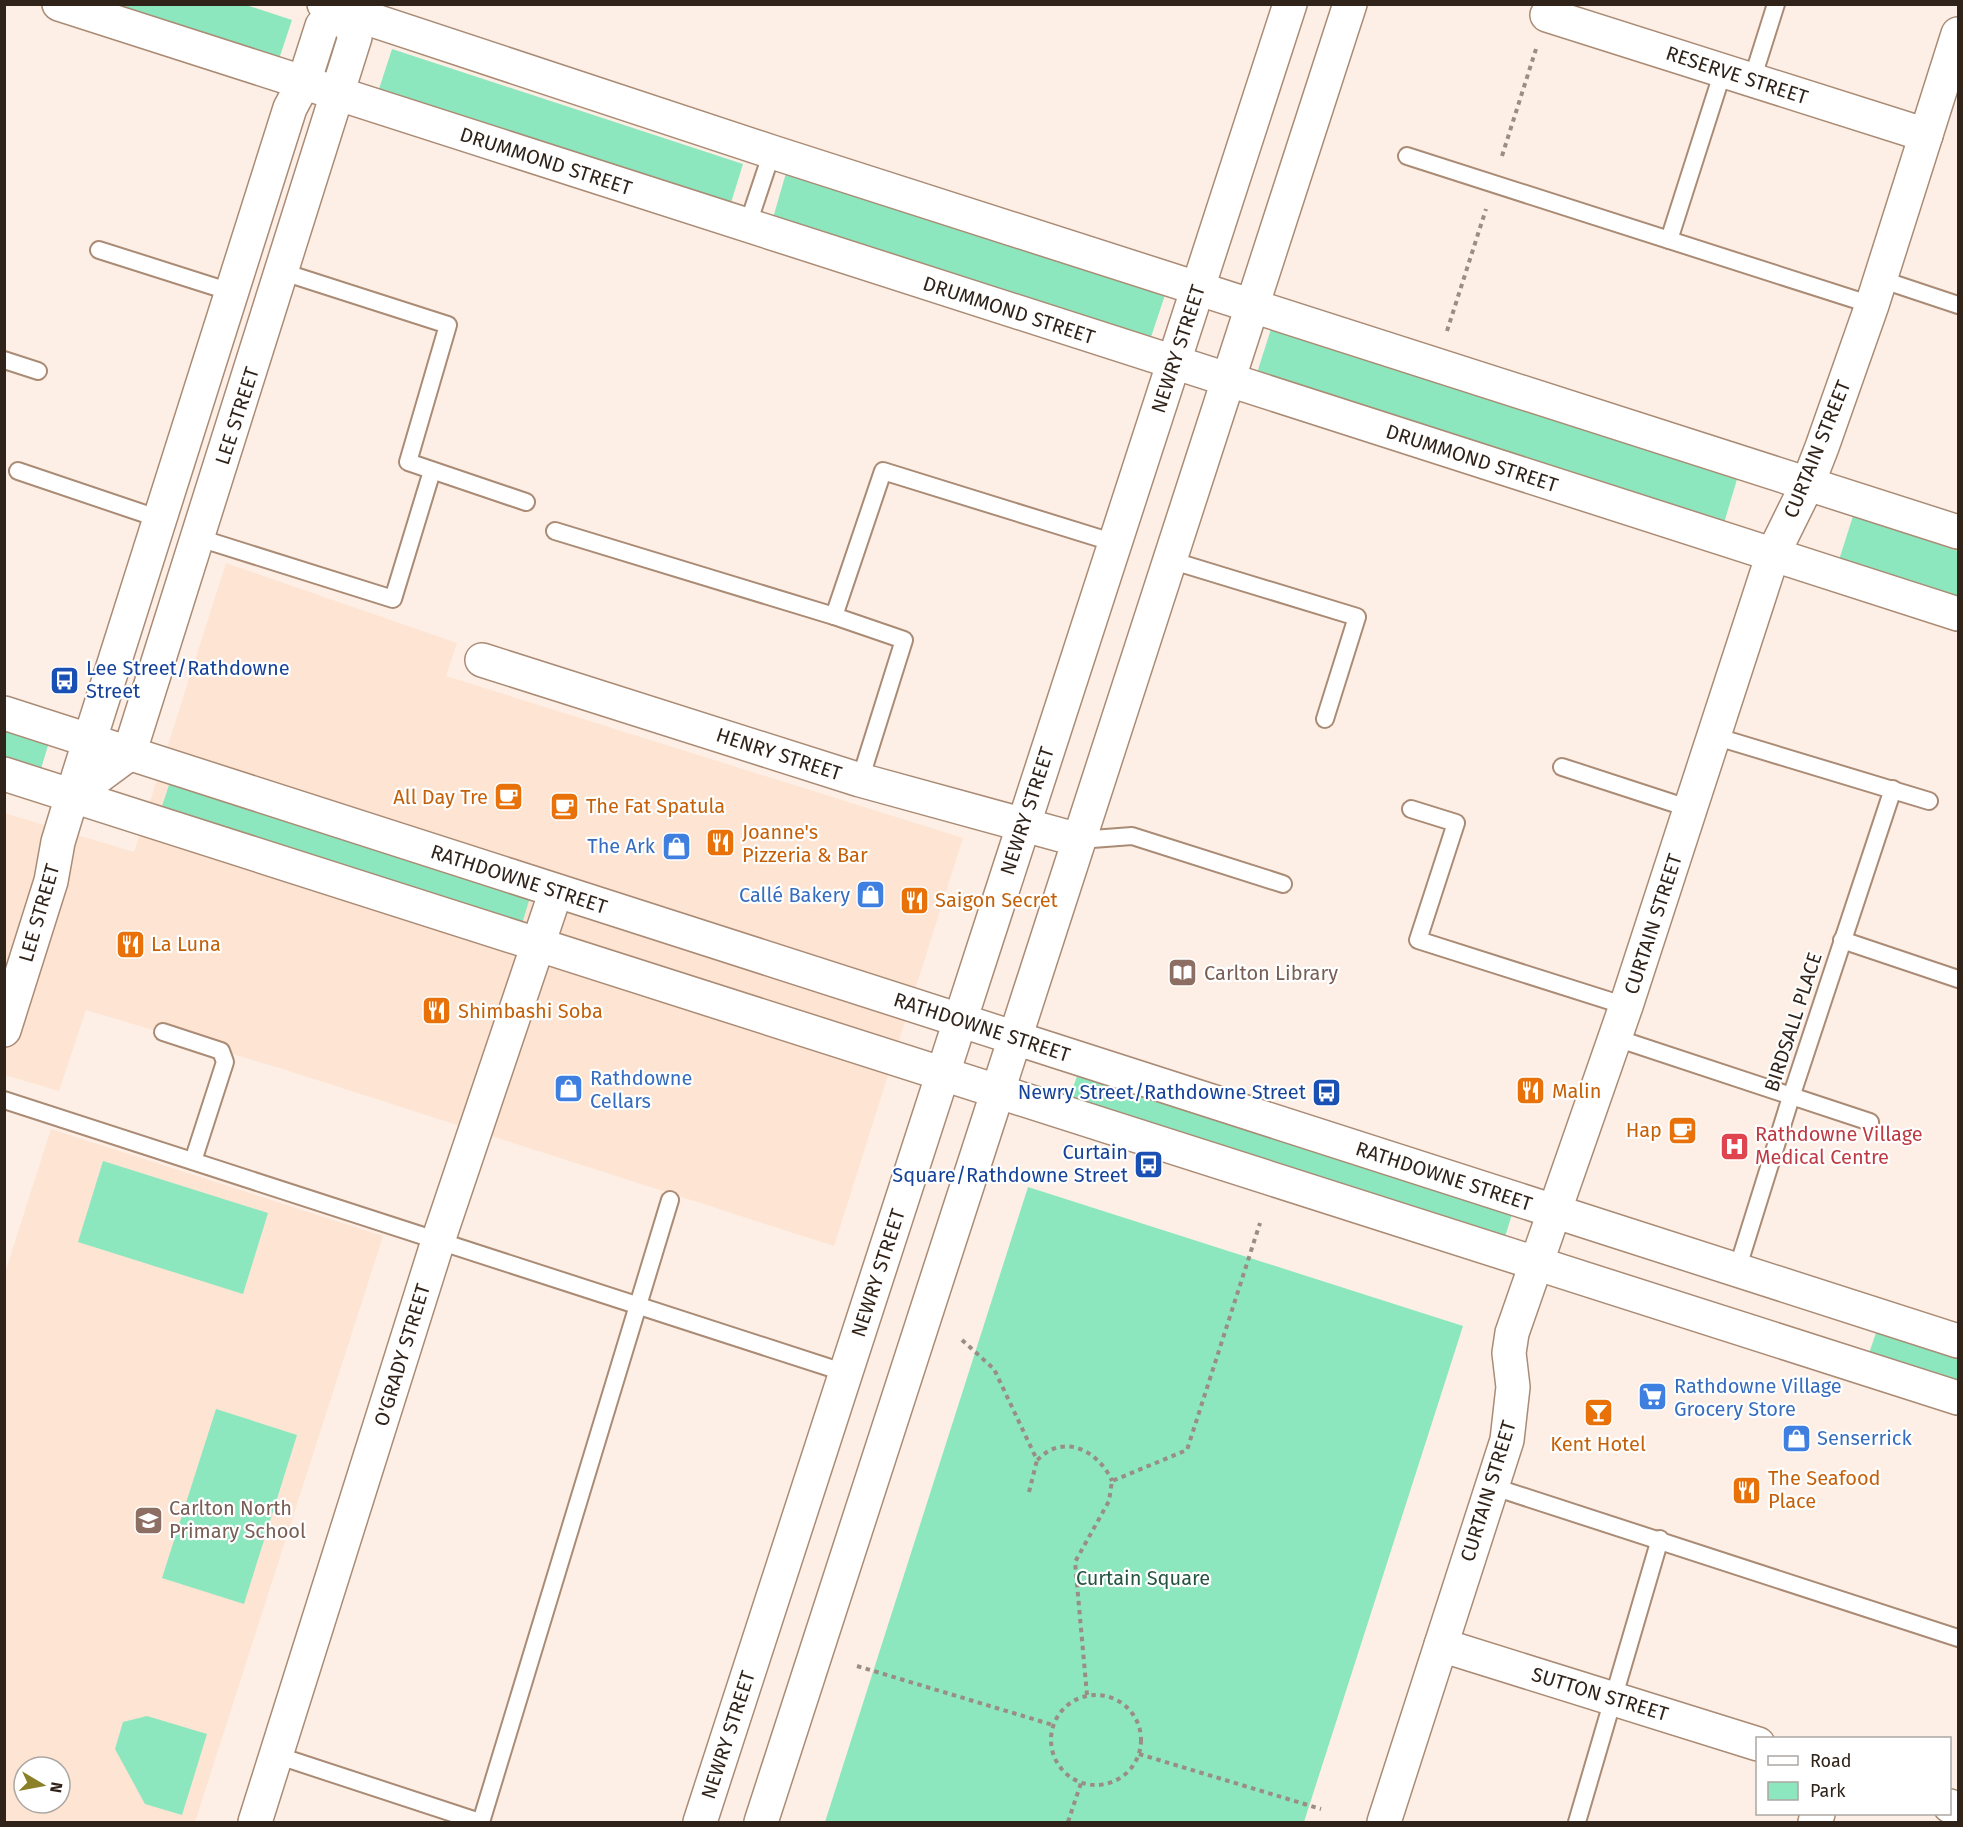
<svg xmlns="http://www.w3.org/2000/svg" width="1963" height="1827" viewBox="0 0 1963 1827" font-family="'Fira Sans',sans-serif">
<rect width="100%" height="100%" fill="#fdefe5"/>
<g fill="#fde4d3" fill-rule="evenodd">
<path d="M 226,563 L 457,643 L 446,676 L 963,838 L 834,1246 L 286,1070 L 86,1010 L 59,1091 L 5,1075 L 4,813 L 134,852 Z"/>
<path d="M 51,1129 L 383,1236 L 195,1822 L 5,1822 L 5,1273 ZM 24,1767 L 60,1767 L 60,1803 L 24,1803 Z"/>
</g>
<g fill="#8ce7be">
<path d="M 104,5 L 246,5 L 292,20 L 278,62 Z"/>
<path d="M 392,49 L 743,164 L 730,206 L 378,92 Z"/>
<path d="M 786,173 L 1165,295 L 1150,340 L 773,218 Z"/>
<path d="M 1271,329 L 1738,476 L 1724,523 L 1256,376 Z"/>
<path d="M 1853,516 L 1958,551 L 1958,598 L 1839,560 Z"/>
<path d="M 5,724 L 50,739 L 40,772 L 5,760 Z"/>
<path d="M 171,779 L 531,894 L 522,924 L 161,809 Z"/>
<path d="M 1079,1070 L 1513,1211 L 1504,1240 L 1069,1100 Z"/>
<path d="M 103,1161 L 268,1213 L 243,1294 L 78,1242 Z"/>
<path d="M 1028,1187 L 1463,1326 L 1304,1822 L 825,1822 Z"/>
<path d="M 1878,1327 L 1958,1353 L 1958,1388 L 1867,1359 Z"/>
<path d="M 216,1409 L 297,1435 L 244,1604 L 162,1578 Z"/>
<path d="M 147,1716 L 207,1734 L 182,1815 L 145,1804 L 115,1749 L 123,1722 Z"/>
</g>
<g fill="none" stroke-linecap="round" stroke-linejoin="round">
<defs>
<g id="service">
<path d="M 1752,80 L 1776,4"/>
<path d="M 1407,156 L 1872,305"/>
<path d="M 747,227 L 772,152"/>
<path d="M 1669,240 L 1723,71"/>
<path d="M 99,250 L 231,292"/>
<path d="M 283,272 L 448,325 L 408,462 L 526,502"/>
<path d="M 1880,279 L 1958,305"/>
<path d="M 4,360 L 38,371"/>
<path d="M 18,471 L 160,519"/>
<path d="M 555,531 L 834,616 L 883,471 L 1115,543"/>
<path d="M 199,538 L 393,599 L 432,471"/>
<path d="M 1170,560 L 1357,617 L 1325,719"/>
<path d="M 834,616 L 904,640 L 860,780"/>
<path d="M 1714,736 L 1929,801"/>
<path d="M 1562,767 L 1691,809"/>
<path d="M 1411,809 L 1456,823 L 1418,940 L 1626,1006"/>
<path d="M 1079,840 L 1132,836 L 1283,884"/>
<path d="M 1842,940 L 1958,979"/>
<path d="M 163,1032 L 221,1051 L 225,1062 L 193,1161"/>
<path d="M 1613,1037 L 1870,1122"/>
<path d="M 4,1100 L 846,1373"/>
<path d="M 1737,1270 L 1791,1097 L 1893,789"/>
<path d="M 1491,1486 L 1958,1638"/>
<path d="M 276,1755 L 480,1822"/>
<path d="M 481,1822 L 670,1200"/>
<path d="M 1577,1822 L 1660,1539"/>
</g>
<g id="minor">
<path d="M 59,4 L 1958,614"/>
<path d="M 324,4 L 772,152 L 1958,532"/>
<path d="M 1547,15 L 1926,135"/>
<path d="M 482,660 L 860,780 L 1079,840"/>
<path d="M 72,796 L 129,754 L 355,37 L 344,11"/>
<path d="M 4,1030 L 51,881 L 58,842 L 72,796 L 290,108 L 304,82 L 322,26 L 344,11 L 346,4"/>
<path d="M 1441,1645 L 1758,1744"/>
<path d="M 1950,1806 L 1958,1809"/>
<path d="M 255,1822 L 438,1241 L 556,891"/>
<path d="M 700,1822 L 1290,4"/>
<path d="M 761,1822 L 1350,4"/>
<path d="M 1384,1822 L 1507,1440 L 1513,1387 L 1509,1353 L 1512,1333 L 1626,1006 L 1773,554 L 1808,483 L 1822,447 L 1872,305 L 1958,34"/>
<path d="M 1815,1822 L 1818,1814"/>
</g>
<g id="tertiary">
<path d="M 4,713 L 1958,1341"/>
<path d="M 4,774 L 1958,1398"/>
</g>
</defs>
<use href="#service" stroke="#aa8b75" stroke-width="20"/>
<use href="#minor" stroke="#aa8b75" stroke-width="36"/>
<use href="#tertiary" stroke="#aa8b75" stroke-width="36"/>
<g stroke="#9a8d83" stroke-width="4" stroke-dasharray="4.5 4.5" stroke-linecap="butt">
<path d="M 1502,156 L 1536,49"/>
<path d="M 1447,331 L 1486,209"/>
<path d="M 962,1340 L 994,1369 L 1037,1460 C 1042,1456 1047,1451 1053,1449 C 1079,1439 1103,1460 1112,1481"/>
<path d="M 1029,1492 L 1037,1460"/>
<path d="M 857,1666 L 1053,1725"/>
<circle cx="1096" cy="1740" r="45"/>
<path d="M 1087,1695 L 1075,1562 L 1109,1501 L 1112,1481 L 1187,1450 L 1260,1223"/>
<path d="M 1139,1754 L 1321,1809"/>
<path d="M 1068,1822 L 1081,1783"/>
</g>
<use href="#service" stroke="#fff" stroke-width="16"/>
<use href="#minor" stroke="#fff" stroke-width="33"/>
<use href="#tertiary" stroke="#fff" stroke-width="33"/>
</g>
<defs>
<symbol id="bus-square" viewBox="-11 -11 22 22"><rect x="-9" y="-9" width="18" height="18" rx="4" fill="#1a4fb4" stroke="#fff"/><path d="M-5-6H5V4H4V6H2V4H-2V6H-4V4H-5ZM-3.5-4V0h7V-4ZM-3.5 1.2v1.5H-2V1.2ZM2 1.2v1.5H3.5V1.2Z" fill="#fff"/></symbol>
<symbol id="cafe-square" viewBox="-11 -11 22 22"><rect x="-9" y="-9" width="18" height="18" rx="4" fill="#e8710a" stroke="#fff"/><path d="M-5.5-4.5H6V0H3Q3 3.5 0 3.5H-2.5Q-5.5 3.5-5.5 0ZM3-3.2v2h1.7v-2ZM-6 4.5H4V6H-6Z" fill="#fff"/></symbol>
<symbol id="restaurant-square" viewBox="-11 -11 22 22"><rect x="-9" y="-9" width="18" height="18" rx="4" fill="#e8710a" stroke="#fff"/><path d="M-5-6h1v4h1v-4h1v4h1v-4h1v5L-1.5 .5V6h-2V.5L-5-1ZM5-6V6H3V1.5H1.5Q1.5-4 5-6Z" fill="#fff"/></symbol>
<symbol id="shop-square" viewBox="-11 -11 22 22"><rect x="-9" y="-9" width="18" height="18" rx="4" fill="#3f7fe0" stroke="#fff"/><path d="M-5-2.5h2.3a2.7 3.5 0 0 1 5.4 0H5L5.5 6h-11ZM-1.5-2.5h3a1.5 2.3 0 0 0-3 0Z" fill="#fff"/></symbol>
<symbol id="library-square" viewBox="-11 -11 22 22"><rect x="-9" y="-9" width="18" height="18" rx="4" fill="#8d6e63" stroke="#fff"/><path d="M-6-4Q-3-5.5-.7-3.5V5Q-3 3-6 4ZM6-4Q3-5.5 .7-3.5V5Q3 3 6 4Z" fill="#fff"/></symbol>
<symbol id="hospital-square" viewBox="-11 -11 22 22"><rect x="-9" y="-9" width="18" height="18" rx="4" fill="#e0444e" stroke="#fff"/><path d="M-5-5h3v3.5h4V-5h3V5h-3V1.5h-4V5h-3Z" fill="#fff"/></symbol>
<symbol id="supermarket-square" viewBox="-11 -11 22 22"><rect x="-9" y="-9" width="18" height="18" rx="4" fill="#3f7fe0" stroke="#fff"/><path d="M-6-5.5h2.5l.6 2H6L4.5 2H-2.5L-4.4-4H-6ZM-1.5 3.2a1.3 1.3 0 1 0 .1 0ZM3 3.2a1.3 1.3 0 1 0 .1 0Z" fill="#fff"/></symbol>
<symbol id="bar-square" viewBox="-11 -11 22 22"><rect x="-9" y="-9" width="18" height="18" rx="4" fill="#e8710a" stroke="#fff"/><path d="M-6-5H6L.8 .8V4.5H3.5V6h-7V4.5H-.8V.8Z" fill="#fff"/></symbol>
<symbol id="school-square" viewBox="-11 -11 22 22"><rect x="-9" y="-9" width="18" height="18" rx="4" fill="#8d6e63" stroke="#fff"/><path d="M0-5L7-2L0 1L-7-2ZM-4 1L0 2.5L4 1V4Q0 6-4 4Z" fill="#fff"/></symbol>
</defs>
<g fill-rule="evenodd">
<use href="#bus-square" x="48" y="664" width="33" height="33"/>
<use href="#cafe-square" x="492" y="780" width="33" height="33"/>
<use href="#cafe-square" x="548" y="790" width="33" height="33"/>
<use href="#restaurant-square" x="704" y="826" width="33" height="33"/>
<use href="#shop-square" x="660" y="830" width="33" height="33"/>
<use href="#shop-square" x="854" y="878" width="33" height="33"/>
<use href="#restaurant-square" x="898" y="884" width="33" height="33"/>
<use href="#restaurant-square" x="114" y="928" width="33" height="33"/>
<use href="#library-square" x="1166" y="956" width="33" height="33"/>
<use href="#restaurant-square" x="420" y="994" width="33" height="33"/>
<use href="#shop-square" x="552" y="1072" width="33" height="33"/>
<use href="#restaurant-square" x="1514" y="1074" width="33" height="33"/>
<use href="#bus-square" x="1310" y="1076" width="33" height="33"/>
<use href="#cafe-square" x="1666" y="1114" width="33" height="33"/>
<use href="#hospital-square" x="1718" y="1130" width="33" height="33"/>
<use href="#bus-square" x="1132" y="1148" width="33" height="33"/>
<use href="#supermarket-square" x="1636" y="1380" width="33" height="33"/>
<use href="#bar-square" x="1582" y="1396" width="33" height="33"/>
<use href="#shop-square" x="1780" y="1422" width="33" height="33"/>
<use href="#restaurant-square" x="1730" y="1474" width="33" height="33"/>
<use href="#school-square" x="132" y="1504" width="33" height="33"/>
</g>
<g text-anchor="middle" stroke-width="4.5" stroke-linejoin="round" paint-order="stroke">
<g font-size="20" fill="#30231a" stroke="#fff">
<text transform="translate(1737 75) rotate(18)" y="7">RESERVE STREET</text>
<text transform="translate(546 161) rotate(18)" y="7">DRUMMOND STREET</text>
<text transform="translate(1009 310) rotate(18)" y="7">DRUMMOND STREET</text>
<text transform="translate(1178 349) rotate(-72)" y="7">NEWRY STREET</text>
<text transform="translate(237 416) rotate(-72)" y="7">LEE STREET</text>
<text transform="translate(1817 449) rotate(-68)" y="7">CURTAIN STREET</text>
<text transform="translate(1472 458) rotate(18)" y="7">DRUMMOND STREET</text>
<text transform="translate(779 754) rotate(18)" y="7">HENRY STREET</text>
<text transform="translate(1027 811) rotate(-72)" y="7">NEWRY STREET</text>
<text transform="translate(519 879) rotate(18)" y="7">RATHDOWNE STREET</text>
<text transform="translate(39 913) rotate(-74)" y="7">LEE STREET</text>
<text transform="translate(1653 924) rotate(-72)" y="7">CURTAIN STREET</text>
<text transform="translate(1793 1022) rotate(-72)" y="7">BIRDSALL PLACE</text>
<text transform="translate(982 1027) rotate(18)" y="7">RATHDOWNE STREET</text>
<text transform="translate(1444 1176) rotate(18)" y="7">RATHDOWNE STREET</text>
<text transform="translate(878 1273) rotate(-72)" y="7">NEWRY STREET</text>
<text transform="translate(402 1355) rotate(-73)" y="7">O'GRADY STREET</text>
<text transform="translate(1488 1491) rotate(-73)" y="7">CURTAIN STREET</text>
<text transform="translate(1600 1694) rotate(17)" y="7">SUTTON STREET</text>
<text transform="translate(728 1735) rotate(-72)" y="7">NEWRY STREET</text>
</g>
<g font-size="20" fill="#164399" stroke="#fff" text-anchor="end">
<text x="86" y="675" text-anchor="start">Lee Street/Rathdowne<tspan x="86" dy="23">Street</tspan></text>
<text x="1306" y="1099">Newry Street/Rathdowne Street</text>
<text x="1128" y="1159">Curtain<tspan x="1128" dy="23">Square/Rathdowne Street</tspan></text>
</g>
<g font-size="20" fill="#c56008" stroke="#fff" text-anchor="start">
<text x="488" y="804" text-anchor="end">All Day Tre</text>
<text x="586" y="813">The Fat Spatula</text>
<text x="742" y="839">Joanne's<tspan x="742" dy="23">Pizzeria &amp; Bar</tspan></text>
<text x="935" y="907">Saigon Secret</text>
<text x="151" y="951">La Luna</text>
<text x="458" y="1018">Shimbashi Soba</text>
<text x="1552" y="1098">Malin</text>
<text x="1662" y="1137" text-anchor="end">Hap</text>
<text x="1598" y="1451" text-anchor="middle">Kent Hotel</text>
<text x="1768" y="1485">The Seafood<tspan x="1768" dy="23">Place</tspan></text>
</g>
<g font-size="20" fill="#366cbe" stroke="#fff" text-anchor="start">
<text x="655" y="853" text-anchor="end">The Ark</text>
<text x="850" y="902" text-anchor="end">Callé Bakery</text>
<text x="590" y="1085">Rathdowne<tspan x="590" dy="23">Cellars</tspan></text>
<text x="1674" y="1393">Rathdowne Village<tspan x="1674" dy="23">Grocery Store</tspan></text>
<text x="1817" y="1445">Senserrick</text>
</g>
<g font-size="20" fill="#785e54" stroke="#fff" text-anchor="start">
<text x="1204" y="980">Carlton Library</text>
<text x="169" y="1515">Carlton North<tspan x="169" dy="23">Primary School</tspan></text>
</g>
<g font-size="20" fill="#be3a42" stroke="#fff" text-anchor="start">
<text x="1755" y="1141">Rathdowne Village<tspan x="1755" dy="23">Medical Centre</tspan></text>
</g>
<g font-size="20" fill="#255440" stroke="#fff">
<text x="1143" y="1585">Curtain Square</text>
</g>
</g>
<rect width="1963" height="1827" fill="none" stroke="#30231a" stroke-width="12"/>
<rect x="1756" y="1737" width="195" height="78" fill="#ffffff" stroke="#aca7a3" stroke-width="1.5"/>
<rect x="1768" y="1756" width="30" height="9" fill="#ffffff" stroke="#aca7a3" stroke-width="1.5"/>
<text x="1810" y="1767" font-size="18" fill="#30231a">Road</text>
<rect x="1768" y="1782" width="30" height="18" fill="#8ce7be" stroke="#aca7a3" stroke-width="1.5"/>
<text x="1810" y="1797" font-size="18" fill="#30231a">Park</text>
<g transform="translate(42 1785) rotate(100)"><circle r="28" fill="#ffffff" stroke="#aca7a3" stroke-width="1.5"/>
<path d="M0-4.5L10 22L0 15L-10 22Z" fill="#8a8027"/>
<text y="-9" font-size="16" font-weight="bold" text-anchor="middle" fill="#30231a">N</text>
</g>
</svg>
